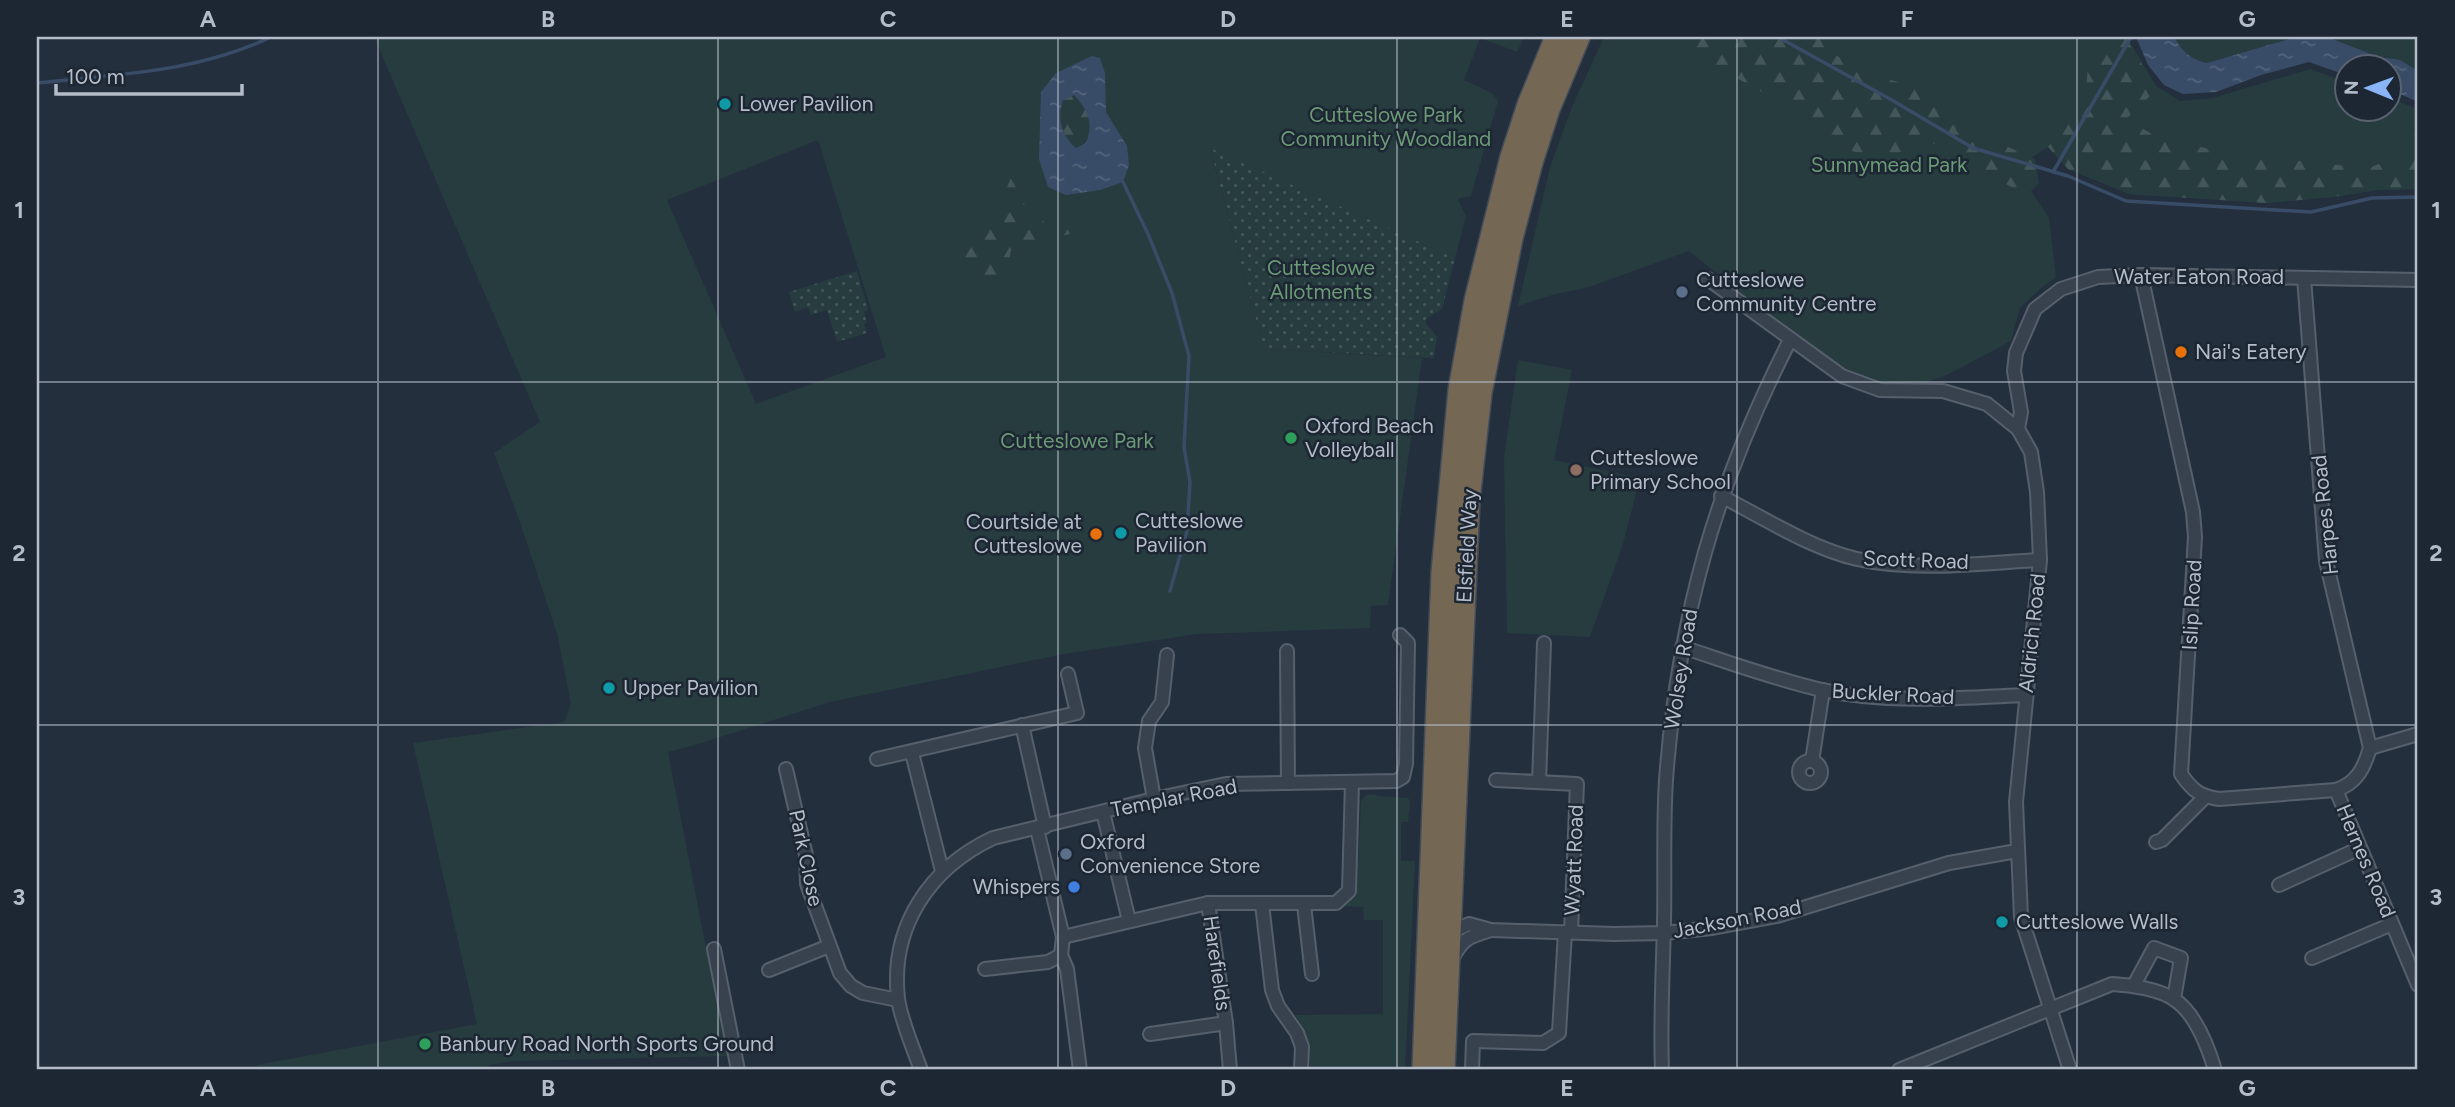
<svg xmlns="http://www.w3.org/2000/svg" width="2455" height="1107" viewBox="0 0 2455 1107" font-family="Figtree,sans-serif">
<defs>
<pattern id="forest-firs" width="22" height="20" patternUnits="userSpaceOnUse" patternTransform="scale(1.75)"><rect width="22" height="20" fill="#263c3f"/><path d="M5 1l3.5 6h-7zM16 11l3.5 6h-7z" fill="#435659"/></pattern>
<pattern id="garden-dots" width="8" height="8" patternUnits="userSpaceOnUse" patternTransform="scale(1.75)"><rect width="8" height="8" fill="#263c3f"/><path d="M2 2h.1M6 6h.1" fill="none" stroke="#435659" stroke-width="1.8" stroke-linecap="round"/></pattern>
<pattern id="water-ripples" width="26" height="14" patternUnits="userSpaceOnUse" patternTransform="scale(1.75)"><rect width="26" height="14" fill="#394c67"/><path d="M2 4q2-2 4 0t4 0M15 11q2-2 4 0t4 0" fill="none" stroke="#53647b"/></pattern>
</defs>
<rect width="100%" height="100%" fill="#242f3e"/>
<g fill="#263c3f" fill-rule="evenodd">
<path d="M 374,37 L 1524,37 L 1517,52 L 1480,38 L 1464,80 L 1492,93 L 1498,101 L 1471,196 L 1460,198 L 1458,200 L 1466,216 L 1455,258 L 1210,149 L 1264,349 L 1422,358 L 1388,605 L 1371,606 L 1370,628 L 1197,634 L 1064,654 L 830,702 L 698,744 L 668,752 L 727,1056 L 514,1061 L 489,1065 L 489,1070 L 257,1070 L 257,1065 L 477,1024 L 413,743 L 564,722 L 571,704 L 557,633 L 521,525 L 494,453 L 540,422 ZM 818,140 L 886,357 L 756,404 L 667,200 Z"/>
<path d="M 1604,37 L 2127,37 L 2156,86 L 2180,101 L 2213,98 L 2310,69 L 2346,82 L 2346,108 L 2388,108 L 2389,98 L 2418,109 L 2418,189 L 2377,190 L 2333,197 L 2266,203 L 2129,194 L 2068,169 L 2048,147 L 2016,168 L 2049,218 L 2056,277 L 2041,288 L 2020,308 L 2011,341 L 1947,375 L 1927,382 L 1879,382 L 1835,364 L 1770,316 L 1689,251 L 1589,287 L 1552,295 L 1518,306 L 1550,167 L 1571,109 Z"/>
<path d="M 2174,37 L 2296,37 L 2207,63 C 2190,59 2183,52 2174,37 Z"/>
<path d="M 2327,37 L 2418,37 L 2418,71 L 2400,61 L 2379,57 Z"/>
<path d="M 1518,360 L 1572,370 L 1554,460 L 1640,478 L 1623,544 L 1590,637 L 1507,633 L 1504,457 Z"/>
<path d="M 1375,794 L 1378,796 L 1408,798 L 1410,801 L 1408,822 L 1401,822 L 1401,861 L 1415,861 L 1405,1070 L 1310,1070 C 1310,1048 1307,1034 1295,1015 L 1383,1014 L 1383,920 L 1364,920 L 1363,907 L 1342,906 L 1357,887 L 1361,801 L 1366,795 Z"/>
</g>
<g fill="url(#forest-firs)">
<path d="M 1663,37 L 1829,37 L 1831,53 L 1848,61 L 1886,70 L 1891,80 L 1918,88 L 1945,119 L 2035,159 L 2039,183 L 2028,194 C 1992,182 1976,157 1941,145 C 1918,137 1892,162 1874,158 C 1842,152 1823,130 1797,113 C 1754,85 1707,64 1663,37 Z"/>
<path d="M 2125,37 L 2148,74 L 2151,95 L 2126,119 L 2152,134 L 2228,154 L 2368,168 L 2398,157 L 2418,129 L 2418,189 L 2377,190 L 2333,197 L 2266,203 L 2129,194 L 2068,169 L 2048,147 C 2069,121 2093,97 2086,61 L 2098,46 L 2110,58 Z"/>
<path d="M 1074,95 C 1089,111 1094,121 1086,143 L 1076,148 C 1061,135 1057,118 1063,99 Z"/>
<path d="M 1017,163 L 1025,208 L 1035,211 L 1045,223 L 1076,222 L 1080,231 L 1011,250 L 1007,272 L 996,275 L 997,283 L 984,289 L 959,263 L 996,214 Z"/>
</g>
<g fill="url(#garden-dots)">
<path d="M 1210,148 L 1455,258 L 1442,309 L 1426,319 L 1426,323 L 1437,337 L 1434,358 L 1264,349 Z"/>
<path d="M 857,271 L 868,310 L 864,312 L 867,323 L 864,324 L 867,333 L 837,342 L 827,310 L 811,315 L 808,307 L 795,312 L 789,292 Z"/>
</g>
<g fill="url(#water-ripples)" fill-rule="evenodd">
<path d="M 2136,37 L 2174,37 C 2183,52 2190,59 2207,63 L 2296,37 L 2327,37 L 2379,57 L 2400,60 L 2418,71 L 2418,102 L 2389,89 L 2388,66 L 2346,66 L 2346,75 L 2309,62 L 2261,75 L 2216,92 L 2183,94 L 2164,85 L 2148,65 Z"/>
<path d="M 1092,56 L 1100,58 L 1105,73 L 1106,112 L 1127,146 L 1129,165 L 1123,182 L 1100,190 L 1066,195 L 1048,187 L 1039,159 L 1041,92 L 1056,73 ZM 1074,95 C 1088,110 1094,123 1086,143 L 1076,148 C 1061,135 1057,118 1063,100 Z"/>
</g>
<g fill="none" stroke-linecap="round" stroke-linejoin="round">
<g stroke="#394c67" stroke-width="3.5">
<path d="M 1778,37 L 1890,99 L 1973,148 L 2068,176 L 2126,201 L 2311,212 L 2372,198 L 2418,197"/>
<path d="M 37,83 C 118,74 195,73 271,37"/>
<path d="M 2053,172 L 2131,37"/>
<path d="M 1123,182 L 1148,234 L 1172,293 L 1189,356 L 1184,447 L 1190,482 L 1187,531 L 1170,591"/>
</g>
<defs>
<g id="street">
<path d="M 2141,275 L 2193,512 L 2195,537 L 2181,774 C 2192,790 2199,796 2219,799 L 2336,790"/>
<path d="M 2304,278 L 2326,561 L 2370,748"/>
<path d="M 1708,279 L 1842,376 L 1880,390 L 1943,391 L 1987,404 L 2018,429"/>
<path d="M 1721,496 C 1764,518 1810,548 1857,559 C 1916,572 1980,563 2040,560"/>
<path d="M 1682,647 C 1728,662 1774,679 1822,690 C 1889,704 1959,698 2026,695"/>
<path d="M 1287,651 L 1288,783"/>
<path d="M 1022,725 L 1045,827"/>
<path d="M 2370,748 C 2364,768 2357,783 2336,790 L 2418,985"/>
<path d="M 2370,748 L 2418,734"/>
<path d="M 912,753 L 942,871"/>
<path d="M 877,759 L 1077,713 L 1068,674"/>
<circle cx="1810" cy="772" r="11"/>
<path d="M 1812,761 L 1823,690"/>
<path d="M 786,769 L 806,855 L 807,884 L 840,973 L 851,986 L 863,993 L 898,1000"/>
<path d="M 1496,780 L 1577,784 L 1571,932"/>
<path d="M 1539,782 L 1544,643"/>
<path d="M 1154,799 L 1145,748 L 1149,721 L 1162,702 L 1167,655"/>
<path d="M 1103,812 L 1129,921"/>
<path d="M 1037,829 L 1063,937 L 1208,903 L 1336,903 L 1349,891 L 1352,782"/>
<path d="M 2156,842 L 2162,840 L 2205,797"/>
<path d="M 2279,885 L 2360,848"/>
<path d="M 1208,903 L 1226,1023 L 1230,1070"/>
<path d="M 1262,904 L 1272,990 L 1278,1006 L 1297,1033 L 1302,1047 L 1301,1070"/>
<path d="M 1304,905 L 1312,974"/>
<path d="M 1446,934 L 1469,924 L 1491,930 L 1614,934 L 1664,933 L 1712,928 L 1777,916 L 1949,863 L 2017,851"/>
<path d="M 1063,937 L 1061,955 L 1067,969 L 1080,1070"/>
<path d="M 714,949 L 738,1070"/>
<path d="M 2312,958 L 2392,924"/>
<path d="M 1452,959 C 1463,938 1469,937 1491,930"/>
<path d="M 985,969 L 1048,962 L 1061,955"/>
<path d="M 769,970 L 829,946"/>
<path d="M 2134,985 L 2154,948 L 2181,958 L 2174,999"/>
<path d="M 1150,1034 L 1226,1023"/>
<path d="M 921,1070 C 914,1050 900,1018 898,998 C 890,926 930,868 993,838 L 1154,799 L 1226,784 L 1396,781 L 1403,777 L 1406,764 L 1408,643 L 1400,635"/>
<path d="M 1472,1070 L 1473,1041 L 1543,1043 L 1559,1033 L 1565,932"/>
<path d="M 1662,1070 C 1660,1021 1663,972 1664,922 C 1665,875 1663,827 1666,780 C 1678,617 1716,485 1790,340"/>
<path d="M 1899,1070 L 2112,984 C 2130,985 2160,989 2175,1000 C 2196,1014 2208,1047 2215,1070"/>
<path d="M 2070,1070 L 2021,917 L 2016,802 L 2040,560 L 2037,492 L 2031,452 L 2018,429 L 2021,412 L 2014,371 L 2016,353 L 2035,309 L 2061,289 L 2098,277 L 2141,275 L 2418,280"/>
</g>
<g id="highway">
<path d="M 1424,1070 L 1443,573 L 1460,390 L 1476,301 L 1512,157 L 1529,105 L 1557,37"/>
<path d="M 1443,1070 L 1468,500 L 1480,393 L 1511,238 L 1531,162 L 1548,109 L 1578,37"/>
</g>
</defs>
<use href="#street" stroke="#565f6c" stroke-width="16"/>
<use href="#highway" stroke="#434c59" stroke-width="26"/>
<use href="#street" stroke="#38414e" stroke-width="12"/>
<use href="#highway" stroke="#746855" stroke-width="23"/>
</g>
<path fill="none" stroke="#b4bcc9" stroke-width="2" stroke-opacity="0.55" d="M 378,37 L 378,1070M 718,37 L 718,1070M 1058,37 L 1058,1070M 1397,37 L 1397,1070M 1737,37 L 1737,1070M 2077,37 L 2077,1070M 37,382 L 2418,382M 37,725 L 2418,725"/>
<g fill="#0f9aa8" stroke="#1d2633" stroke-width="2.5">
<circle cx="725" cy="104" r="7"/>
<circle cx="1121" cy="533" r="7"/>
<circle cx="609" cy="688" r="7"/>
<circle cx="2002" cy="922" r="7"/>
</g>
<g fill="#5c6f8a" stroke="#1d2633" stroke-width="2.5">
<circle cx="1682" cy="292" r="7"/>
<circle cx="1066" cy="854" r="7"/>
</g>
<g fill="#e8710a" stroke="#1d2633" stroke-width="2.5">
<circle cx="2181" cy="352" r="7"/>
<circle cx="1096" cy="534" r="7"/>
</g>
<g fill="#2e9e5b" stroke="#1d2633" stroke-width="2.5">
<circle cx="1291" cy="438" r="7"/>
<circle cx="425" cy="1044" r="7"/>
</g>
<circle fill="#8d6e63" stroke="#1d2633" stroke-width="2.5" cx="1576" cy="470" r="7"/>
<circle fill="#3f7fe0" stroke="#1d2633" stroke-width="2.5" cx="1074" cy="887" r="7"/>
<g text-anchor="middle" stroke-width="5" stroke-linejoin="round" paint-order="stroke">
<g font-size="21" fill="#b4bcc9" stroke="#1d2633" text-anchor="start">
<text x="739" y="111">Lower Pavilion</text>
<text x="1696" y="287">Cutteslowe<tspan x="1696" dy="24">Community Centre</tspan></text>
<text x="2195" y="359">Nai's Eatery</text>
<text x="1305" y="433">Oxford Beach<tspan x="1305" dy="24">Volleyball</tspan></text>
<text x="1590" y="465">Cutteslowe<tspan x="1590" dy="24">Primary School</tspan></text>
<text x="1135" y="528">Cutteslowe<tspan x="1135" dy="24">Pavilion</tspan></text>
<text x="1082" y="529" text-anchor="end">Courtside at<tspan x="1082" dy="24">Cutteslowe</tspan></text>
<text x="623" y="695">Upper Pavilion</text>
<text x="1080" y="849">Oxford<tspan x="1080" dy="24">Convenience Store</tspan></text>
<text x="1060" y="894" text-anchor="end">Whispers</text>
<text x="2016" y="929">Cutteslowe Walls</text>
<text x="439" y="1051">Banbury Road North Sports Ground</text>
</g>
<g font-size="21" fill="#6b9a76" stroke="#1d2633">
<text x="1386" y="122">Cutteslowe Park<tspan x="1386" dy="24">Community Woodland</tspan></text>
<text x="1889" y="172">Sunnymead Park</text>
<text x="1321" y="275">Cutteslowe<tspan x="1321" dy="24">Allotments</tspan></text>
<text x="1077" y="448">Cutteslowe Park</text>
</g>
<g font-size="21" fill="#b4bcc9" stroke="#1d2633">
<text x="2199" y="284">Water Eaton Road</text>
<text transform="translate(2325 515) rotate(-96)" y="7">Harpes Road</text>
<text transform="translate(1467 546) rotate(-87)" y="7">Elsfield Way</text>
<text transform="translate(1916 560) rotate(2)" y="7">Scott Road</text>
<text transform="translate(2192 605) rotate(-87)" y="7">Islip Road</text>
<text transform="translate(2032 633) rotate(-84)" y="7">Aldrich Road</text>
<text transform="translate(1681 669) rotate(-81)" y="7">Wolsey Road</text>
<text transform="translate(1893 694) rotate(3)" y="7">Buckler Road</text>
<text transform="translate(1174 798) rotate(-11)" y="7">Templar Road</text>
<text transform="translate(806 858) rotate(78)" y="7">Park Close</text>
<text transform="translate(1574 860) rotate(-88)" y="7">Wyatt Road</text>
<text transform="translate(2366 861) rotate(67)" y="7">Hernes Road</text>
<text transform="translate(1737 919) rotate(-11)" y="7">Jackson Road</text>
<text transform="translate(1217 963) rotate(82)" y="7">Harefields</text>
</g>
</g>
<rect width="2455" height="1107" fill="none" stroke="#1d2633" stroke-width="77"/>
<g transform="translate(2368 88) rotate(271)"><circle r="33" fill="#1d2633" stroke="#59626f" stroke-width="2"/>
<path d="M0-5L12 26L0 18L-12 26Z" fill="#8ab4f8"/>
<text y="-10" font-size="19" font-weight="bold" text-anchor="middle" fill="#b4bcc9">N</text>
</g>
<path d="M56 84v10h186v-10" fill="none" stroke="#b4bcc9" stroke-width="3.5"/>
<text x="66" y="84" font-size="21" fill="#b4bcc9" stroke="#1d2633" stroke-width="5" paint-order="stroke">100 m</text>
<rect x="38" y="38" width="2378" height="1030" fill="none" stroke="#b4bcc9" stroke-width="2.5"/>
<g font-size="23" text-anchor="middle" font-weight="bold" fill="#b4bcc9">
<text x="208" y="27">A</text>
<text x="548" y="27">B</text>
<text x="888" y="27">C</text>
<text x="1228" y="27">D</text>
<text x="1567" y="27">E</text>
<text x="1907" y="27">F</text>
<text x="2247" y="27">G</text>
<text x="19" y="218">1</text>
<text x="2436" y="218">1</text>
<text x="19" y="561">2</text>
<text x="2436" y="561">2</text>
<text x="19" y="905">3</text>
<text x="2436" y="905">3</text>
<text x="208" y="1096">A</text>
<text x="548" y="1096">B</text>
<text x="888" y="1096">C</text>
<text x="1228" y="1096">D</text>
<text x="1567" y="1096">E</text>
<text x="1907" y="1096">F</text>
<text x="2247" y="1096">G</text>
</g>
</svg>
